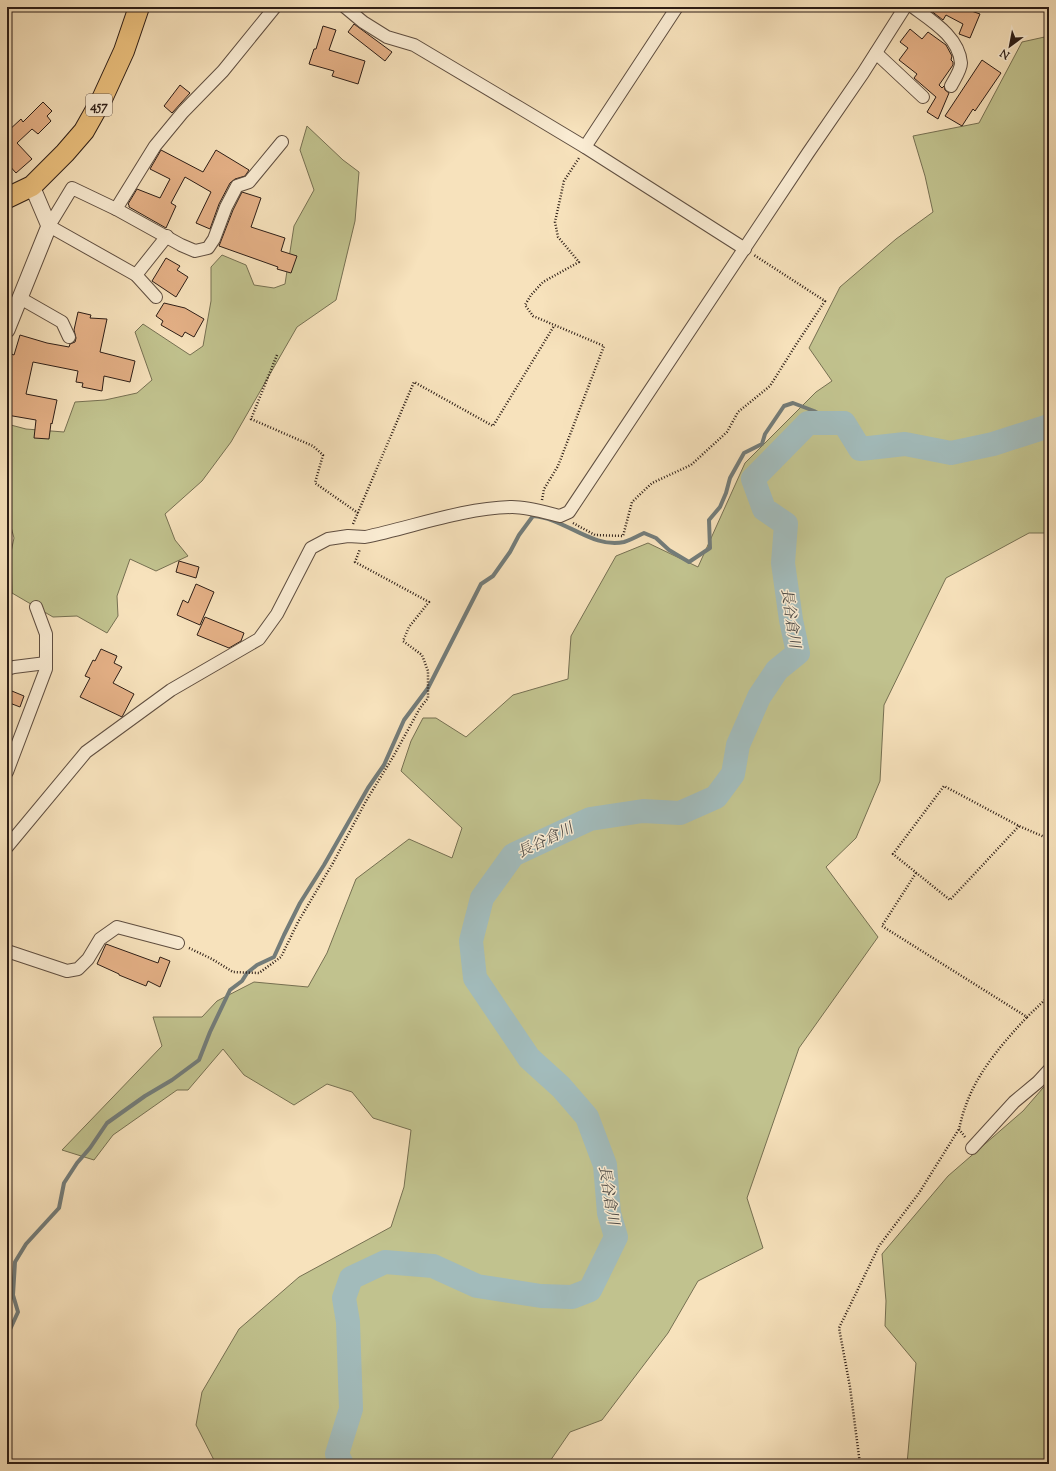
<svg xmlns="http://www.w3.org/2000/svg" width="1056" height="1471" viewBox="0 0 1056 1471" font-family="'Sorts Mill Goudy','Noto Serif JP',serif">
<rect width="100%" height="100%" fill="#f7e2bc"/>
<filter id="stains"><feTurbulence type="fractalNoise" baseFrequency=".005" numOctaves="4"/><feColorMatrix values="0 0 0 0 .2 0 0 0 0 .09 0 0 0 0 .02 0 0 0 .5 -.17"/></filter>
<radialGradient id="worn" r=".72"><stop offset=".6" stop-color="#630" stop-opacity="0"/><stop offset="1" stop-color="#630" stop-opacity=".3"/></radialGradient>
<g fill="#c1c28e" stroke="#767052">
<path d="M 1049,36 L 1049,533 L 1029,533 L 946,578 L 884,705 L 880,781 L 856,838 L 826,867 L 878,937 L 799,1048 L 747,1198 L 763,1248 L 698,1281 L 668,1333 L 602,1420 L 570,1432 L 548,1464 L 216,1464 L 196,1425 L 202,1392 L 239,1329 L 299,1277 L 391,1227 L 404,1187 L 411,1130 L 373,1118 L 352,1092 L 327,1084 L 294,1105 L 244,1075 L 223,1049 L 188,1090 L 177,1090 L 113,1135 L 94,1160 L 62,1150 L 162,1046 L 153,1017 L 202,1017 L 217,1001 L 254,982 L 308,987 L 327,953 L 356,879 L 409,839 L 452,858 L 462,828 L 401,771 L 411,741 L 423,718 L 436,718 L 466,737 L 513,695 L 568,679 L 571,636 L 616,556 L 648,543 L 698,567 L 745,463 L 816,392 L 832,381 L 809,348 L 840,287 L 896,239 L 933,212 L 925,176 L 913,136 L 979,123 L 1022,42 Z"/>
<path d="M 307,126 L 343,160 L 359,172 L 355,221 L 336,300 L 297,327 L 231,442 L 202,481 L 165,514 L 175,540 L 188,556 L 156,571 L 130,559 L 117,596 L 118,616 L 107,633 L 77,616 L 53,617 L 12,593 L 11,552 L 14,538 L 7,512 L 7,424 L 26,429 L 64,432 L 75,402 L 105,400 L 137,393 L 152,380 L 135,332 L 143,324 L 190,355 L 203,346 L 211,301 L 211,267 L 222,255 L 246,265 L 254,285 L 274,288 L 285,284 L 294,226 L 314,190 L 300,150 Z"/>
<path d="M 1049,1081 L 1049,1464 L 907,1464 L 916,1363 L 885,1326 L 886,1301 L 882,1254 L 948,1176 L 1023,1111 Z"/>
</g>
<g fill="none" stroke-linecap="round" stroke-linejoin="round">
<path stroke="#737c79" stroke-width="4" d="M 7,1336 L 18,1312 L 13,1295 L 15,1262 L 26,1244 L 59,1208 L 64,1183 L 77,1163 L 90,1148 L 107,1123 L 145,1096 L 172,1080 L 199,1060 L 210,1032 L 230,990 L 242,981 L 247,973 L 257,965 L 274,957 L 284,935 L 300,903 L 324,865 L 368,788 L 384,765 L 404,720 L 428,688 L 481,584 L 493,576 L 510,552 L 519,535 L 533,516 C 565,518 592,549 624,542 C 631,540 638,536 644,533 L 656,538 L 669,550 L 689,562 L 710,548 L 709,520 L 720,507 L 726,493 L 730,478 L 744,453 L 762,444 L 765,434 L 784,406 L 793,403 L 814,411 L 835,423"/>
<path stroke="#a2bbbb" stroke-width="24" d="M 342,1464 L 337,1454 L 351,1409 L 348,1322 L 344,1298 L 351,1278 L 385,1262 L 433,1266 L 477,1286 L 541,1296 L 572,1297 L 590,1290 L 616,1237 L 609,1213 L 605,1165 L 587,1117 L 561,1087 L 529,1058 L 475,978 L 471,941 L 482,898 L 513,855 L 590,819 L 643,811 L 680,813 L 716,797 L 733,774 L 738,745 L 759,697 L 777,670 L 798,653 L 791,620 L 783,563 L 786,524 L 764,509 L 753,479 L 808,423 L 844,423 L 860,449 L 905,444 L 951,453 L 993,444 L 1049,426"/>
</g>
<g fill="#e5b187" stroke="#2c1d16">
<path d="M 926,7 L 960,7 L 980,14 L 970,38 L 959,34 L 963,24 L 946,15 L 943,20 Z"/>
<path d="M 354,24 L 392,52 L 385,61 L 348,32 Z"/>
<path d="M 323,26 L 336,30 L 329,50 L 365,61 L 358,84 L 332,76 L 334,71 L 309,64 L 314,49 L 316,49 Z"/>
<path d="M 910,29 L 922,39 L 928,32 L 946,45 L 952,56 L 951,60 L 953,62 L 953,65 L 939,85 L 942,88 L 944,86 L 945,90 L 949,93 L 938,119 L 927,112 L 936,97 L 914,78 L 917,74 L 899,60 L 908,48 L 900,42 Z"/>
<path d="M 982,60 L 1001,73 L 975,111 L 973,109 L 962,126 L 945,116 Z"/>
<path d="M 180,85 L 190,93 L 172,113 L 164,106 Z"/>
<path d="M 43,102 L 52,111 L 47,116 L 51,121 L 38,134 L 32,129 L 17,143 L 32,159 L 16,173 L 7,163 L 7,132 L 21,119 L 23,122 Z"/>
<path d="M 161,150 L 203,172 L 216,150 L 249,170 L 245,176 L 235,179 L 230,183 L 219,204 L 210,229 L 196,223 L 211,192 L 185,177 L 171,203 L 176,206 L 166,228 L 129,207 L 129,205 L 128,204 L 137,189 L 160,198 L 170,179 L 150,169 Z"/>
<path d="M 242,192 L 261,198 L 251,227 L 285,238 L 281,251 L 297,256 L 291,273 L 277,269 L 278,267 L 219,246 L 233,210 Z"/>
<path d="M 166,258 L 180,266 L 177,270 L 188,277 L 176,297 L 152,281 Z"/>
<path d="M 164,303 L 185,308 L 204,319 L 194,337 L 185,332 L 182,337 L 161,325 L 163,321 L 156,316 Z"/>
<path d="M 78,312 L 91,315 L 90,318 L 107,319 L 100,352 L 135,361 L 130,382 L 104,376 L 102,391 L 82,387 L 83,383 L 76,382 L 78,371 L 33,362 L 26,394 L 57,400 L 52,424 L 51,423 L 49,439 L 34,438 L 36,420 L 7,415 L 7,359 L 9,353 L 14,355 L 20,335 L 47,343 L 69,347 L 70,344 L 75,342 L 76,338 L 74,330 Z"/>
<path d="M 179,561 L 199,567 L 196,578 L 176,572 Z"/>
<path d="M 196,584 L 214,592 L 200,625 L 177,615 L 183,600 L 188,603 Z"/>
<path d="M 205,617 L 244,633 L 241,641 L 229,648 L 197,635 Z"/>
<path d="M 101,649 L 117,656 L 114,663 L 122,667 L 113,683 L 134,694 L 122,717 L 80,697 L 90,678 L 85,676 L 93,660 L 95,661 Z"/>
<path d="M 7,689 L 24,696 L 20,707 L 7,702 Z"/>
<path d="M 106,944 L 158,963 L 160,957 L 170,961 L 160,987 L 148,981 L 146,986 L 119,975 L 119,974 L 97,964 Z"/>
</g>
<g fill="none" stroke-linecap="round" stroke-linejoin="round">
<defs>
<g id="minor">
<path d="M 345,7 L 363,22 L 387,37 L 414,45 L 520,108 L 585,147 L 745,249"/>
<path d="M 913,7 C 932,21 959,37 961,63 C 961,70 954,80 951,86"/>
<path d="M 876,53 L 923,97"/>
<path d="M 585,147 L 677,7"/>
<path d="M 116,209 L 155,146 L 183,112 L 223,71 L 275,7"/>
<path d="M 136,275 L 167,236"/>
<path d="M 156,297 L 136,275 L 49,226 L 72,188 L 116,209 L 181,245 L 195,251 L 208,248 L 214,239 L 226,207 L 237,186 L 249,182 L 282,142"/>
<path d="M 20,298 L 62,322 L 69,337"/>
<path d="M 7,669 L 14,667 L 46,663"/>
<path d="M 7,772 L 46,669 L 46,634 L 36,607"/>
<path d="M 7,847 L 86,752 L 171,690 L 259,639 L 277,614 L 311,548 L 328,539 L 348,536 L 365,537 C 413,527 463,508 512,507 C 528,507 544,512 560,516 L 569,512 L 808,153 L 863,73 L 905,7"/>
<path d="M 7,951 L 67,971 L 78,969 L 88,959 L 100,939 L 117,927 L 178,943"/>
<path d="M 972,1148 L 1014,1102 L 1038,1082 L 1049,1070"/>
</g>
<path id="tertiary" d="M 7,330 L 49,226 L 32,186"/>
<path id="trunk" d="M 7,198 L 32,186 L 65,153 L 84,131 L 102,99 L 124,51 L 139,7"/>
</defs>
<use href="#minor" stroke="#5f4e40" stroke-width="14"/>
<use href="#tertiary" stroke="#5f4e40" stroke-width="17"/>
<use href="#trunk" stroke="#2c1d16" stroke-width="22"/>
<g stroke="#2c1d16" stroke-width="2.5" stroke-dasharray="1 2" stroke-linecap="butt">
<path d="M 277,355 L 251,419 L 313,446 L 323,455 L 315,483 L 358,513"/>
<path d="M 542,500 L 544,489 L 558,466 L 604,346 L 533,316 L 525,305 L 531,295 L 543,282 L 579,262 L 558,237 L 555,222 L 564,181 L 579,158"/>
<path d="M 573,523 L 595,535 L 623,536 L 632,502 L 652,483 L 691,465 L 727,432 L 738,412 L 770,386 L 797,343 L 825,301 L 754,255"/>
<path d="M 353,524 L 414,382 L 493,426 L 554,326"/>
<path d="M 1019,826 L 950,900 L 893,854 L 944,786 L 1019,826 L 1049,839"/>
<path d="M 916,873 L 882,926 L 1027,1017 L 1049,996"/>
<path d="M 189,948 L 212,959 L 233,972 L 259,973 L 281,957 L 298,922 L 333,863 L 366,801 L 393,757 L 420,708 L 428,698 L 428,671 L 422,655 L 403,641 L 409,627 L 429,602 L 355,562 L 360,549"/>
<path d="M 965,1137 L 959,1129 C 961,1121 963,1112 966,1105 C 978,1071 1003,1043 1027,1017"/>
<path d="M 860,1464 L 850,1387 L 839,1328 L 879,1246 L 919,1193 L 959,1129"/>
</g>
<use href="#minor" stroke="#faecd3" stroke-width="12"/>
<use href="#tertiary" stroke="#faecd3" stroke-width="15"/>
<use href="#trunk" stroke="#ecc17e" stroke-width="20"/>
</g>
<g text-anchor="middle" stroke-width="3" stroke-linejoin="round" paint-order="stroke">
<rect fill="#faecd3" stroke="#6a5b4f" stroke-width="1" x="86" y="94" width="26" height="22" rx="3"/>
<g font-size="13" font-weight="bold" fill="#2c1d16">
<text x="99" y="110">457</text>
</g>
<g font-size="15" font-style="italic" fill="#4f4c48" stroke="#faecd3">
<text transform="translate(791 618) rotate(82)" y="5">長谷倉川</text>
<text transform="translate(545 840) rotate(-26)" y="5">長谷倉川</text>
<text transform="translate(609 1195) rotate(81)" y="5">長谷倉川</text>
</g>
</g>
<rect width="1056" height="1471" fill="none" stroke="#f7e2bc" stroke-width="24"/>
<rect x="8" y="8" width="1040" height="1455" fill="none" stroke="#2c1d16" stroke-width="2"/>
<rect x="12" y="12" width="1032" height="1447" fill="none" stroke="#2c1d16"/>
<g transform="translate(1010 46) rotate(212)" stroke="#faecd3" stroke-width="3" paint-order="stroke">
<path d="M0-3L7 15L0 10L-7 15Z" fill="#2c1d16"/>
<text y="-6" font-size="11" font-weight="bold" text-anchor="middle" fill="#2c1d16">N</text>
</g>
<rect width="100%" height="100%" filter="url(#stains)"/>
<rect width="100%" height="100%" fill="url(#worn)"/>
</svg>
